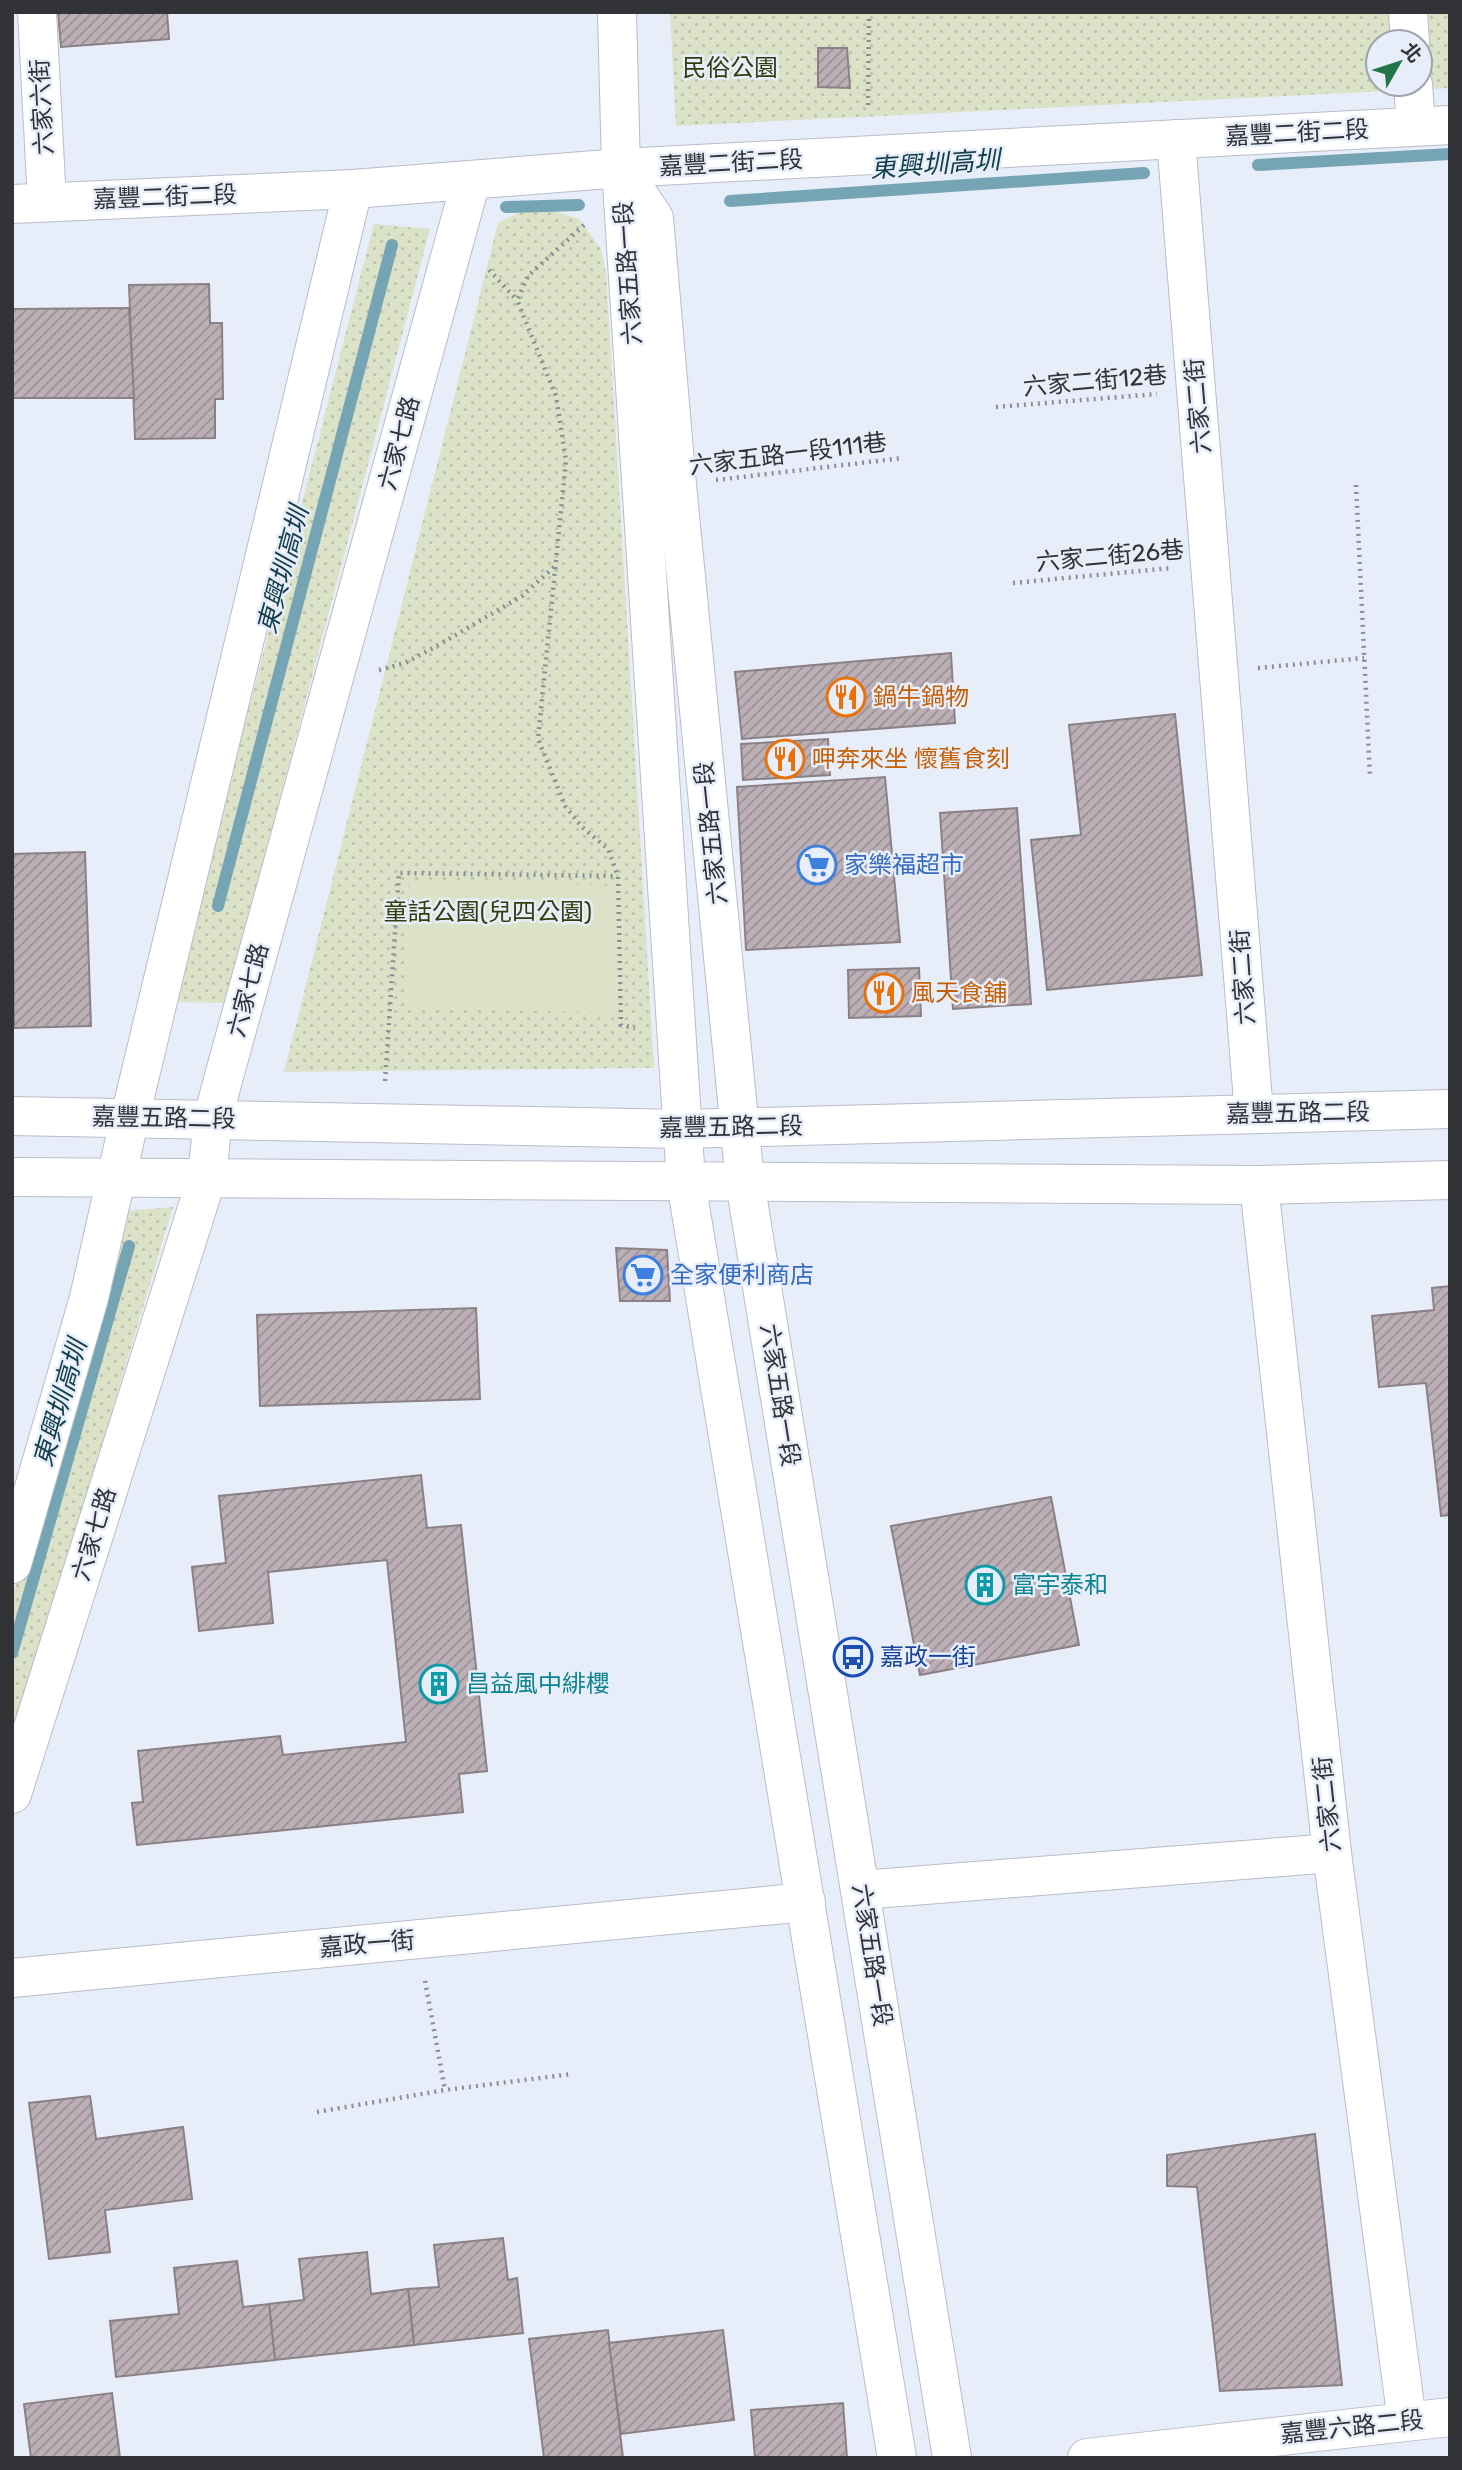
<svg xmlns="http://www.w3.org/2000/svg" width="1462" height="2470" viewBox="0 0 1462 2470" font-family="Rubik,'Noto Sans TC',sans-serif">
<defs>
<pattern id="park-dots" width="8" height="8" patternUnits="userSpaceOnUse" patternTransform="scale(1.75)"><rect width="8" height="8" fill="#dbe2c7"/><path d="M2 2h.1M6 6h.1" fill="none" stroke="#bcc2ac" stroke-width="1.8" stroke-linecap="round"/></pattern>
<pattern id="building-hatch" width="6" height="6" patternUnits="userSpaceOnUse" patternTransform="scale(1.75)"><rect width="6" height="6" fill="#bcb0b6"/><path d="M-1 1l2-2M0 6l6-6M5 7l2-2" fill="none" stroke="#999095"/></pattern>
</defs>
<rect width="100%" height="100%" fill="#e8eef9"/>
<g fill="url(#park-dots)" fill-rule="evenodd">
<path d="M 670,12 L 1450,12 L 1450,88 L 676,126 ZM 1378,42 L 1420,42 L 1420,84 L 1378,84 Z"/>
<path d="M 549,210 L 579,219 L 601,249 L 606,273 L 654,1068 L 284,1072 L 498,223 L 520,212 Z"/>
<path d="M 374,224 L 430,229 L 226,1003 L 173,1002 Z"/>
<path d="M 173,1207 L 12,1745 L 12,1596 L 123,1211 Z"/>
</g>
<path fill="#dbe2c7" d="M 409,881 L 621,886 L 619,1013 L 408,1008 Z"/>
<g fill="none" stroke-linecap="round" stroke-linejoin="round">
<g stroke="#75a5b4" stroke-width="12">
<path d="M 1258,165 L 1450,154"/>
<path d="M 730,201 L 1144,173"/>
<path d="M 506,207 L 579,205"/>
<path d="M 218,906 L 392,245"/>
<path d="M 12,1653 L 129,1246"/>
</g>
</g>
<g fill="url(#building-hatch)" stroke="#8b8086" stroke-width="2">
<path d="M 58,12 L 167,12 L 169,39 L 61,47 Z"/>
<path d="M 818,48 L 847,48 L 850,88 L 818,87 Z"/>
<path d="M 209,284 L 210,323 L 222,323 L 223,399 L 215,399 L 215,438 L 135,439 L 129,285 Z"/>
<path d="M 129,308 L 134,398 L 12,398 L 12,309 Z"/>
<path d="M 951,653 L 955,723 L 742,739 L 735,672 Z"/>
<path d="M 1175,714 L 1202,975 L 1047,990 L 1031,840 L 1081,835 L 1069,725 Z"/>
<path d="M 828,739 L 830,775 L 743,780 L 741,744 Z"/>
<path d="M 885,777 L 900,942 L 746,950 L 737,787 Z"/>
<path d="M 1017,808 L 1031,1004 L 953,1009 L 940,813 Z"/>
<path d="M 85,852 L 91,1026 L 14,1028 L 12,854 Z"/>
<path d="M 919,968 L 921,1016 L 849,1018 L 848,970 Z"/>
<path d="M 616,1248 L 667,1250 L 670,1301 L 620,1301 Z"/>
<path d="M 1450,1286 L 1450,1515 L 1441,1516 L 1426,1383 L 1379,1387 L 1372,1316 L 1434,1310 L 1432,1288 Z"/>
<path d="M 476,1308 L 480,1399 L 260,1406 L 257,1315 Z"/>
<path d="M 421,1475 L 427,1528 L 461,1525 L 487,1771 L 459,1774 L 463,1812 L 137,1845 L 132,1803 L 143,1802 L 138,1751 L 280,1736 L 283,1755 L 406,1742 L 387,1560 L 268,1572 L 273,1623 L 199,1631 L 192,1567 L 226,1563 L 219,1496 Z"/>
<path d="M 1051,1497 L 1079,1645 L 920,1675 L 891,1526 Z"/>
<path d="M 90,2096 L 96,2139 L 183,2127 L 192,2199 L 105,2210 L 110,2252 L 49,2259 L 29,2103 Z"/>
<path d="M 1315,2134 L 1342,2385 L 1220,2391 L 1197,2187 L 1167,2186 L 1167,2155 Z"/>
<path d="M 503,2238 L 508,2280 L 517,2278 L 523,2333 L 414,2345 L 408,2289 L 439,2287 L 434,2245 Z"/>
<path d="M 367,2252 L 371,2294 L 408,2289 L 414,2345 L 275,2360 L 269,2304 L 304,2300 L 299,2259 Z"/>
<path d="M 237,2261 L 243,2307 L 269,2304 L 275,2360 L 116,2377 L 110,2321 L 179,2314 L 174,2268 Z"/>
<path d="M 608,2330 L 623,2458 L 544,2458 L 529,2339 Z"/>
<path d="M 723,2330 L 734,2420 L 621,2434 L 609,2343 Z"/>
<path d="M 112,2393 L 120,2458 L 31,2458 L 24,2404 Z"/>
<path d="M 843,2403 L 847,2458 L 755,2458 L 751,2410 Z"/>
</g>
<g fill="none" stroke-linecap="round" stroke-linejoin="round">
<defs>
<g id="minor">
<path d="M 37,12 L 47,202"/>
<path d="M 617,12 L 621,168 L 686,1182 L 897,2458"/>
<path d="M 1408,12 L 1410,42"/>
<path d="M 1413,84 L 1416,126"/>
<path d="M 1176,139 L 1254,1114"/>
<path d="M 622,170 L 654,218 L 677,485 L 745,1182 L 952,2458"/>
<path d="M 12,204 L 353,189 L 621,168 L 1450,125"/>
<path d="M 12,1116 L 682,1129 L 1450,1109"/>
<path d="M 12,1177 L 1259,1185 L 1450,1180"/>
<path d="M 1259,1185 L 1332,1853 L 1407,2421"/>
<path d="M 12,1564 L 89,1298 L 130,1117 L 353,189"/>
<path d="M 12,1794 L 207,1177 L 213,1118 L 223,1080 L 471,181"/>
<path d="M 861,1890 L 1332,1853"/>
<path d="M 12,1978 L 806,1902"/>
<path d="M 1087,2458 L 1450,2417"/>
</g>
</defs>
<use href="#minor" stroke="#b8bdc8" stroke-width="40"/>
<g stroke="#8a8e95" stroke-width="4.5" stroke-dasharray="2 5" stroke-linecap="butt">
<path d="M 868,105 L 869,12"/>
<path d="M 584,225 L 528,276 L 517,300 L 556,396 L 566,461 L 538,739 L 565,806 L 582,827 L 608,849 L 618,876 L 621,1025 L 635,1028"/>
<path d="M 489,270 L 517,300"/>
<path d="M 996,407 L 1157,394"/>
<path d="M 716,480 L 903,458"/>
<path d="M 1356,485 L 1370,777"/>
<path d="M 1013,583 L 1171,568"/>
<path d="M 1258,668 L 1364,658"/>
<path d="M 379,670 L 405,663 L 442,643 L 522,596 L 554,567"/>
<path d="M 385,1081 L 399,873 L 618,876"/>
<path d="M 425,1981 L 445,2090"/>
<path d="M 317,2112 L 445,2090 L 572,2074"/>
</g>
<use href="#minor" stroke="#fff" stroke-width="38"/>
</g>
<defs>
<symbol id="restaurant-ring" viewBox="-11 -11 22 22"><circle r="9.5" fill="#e8eef9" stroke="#e8710a" stroke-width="1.5"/><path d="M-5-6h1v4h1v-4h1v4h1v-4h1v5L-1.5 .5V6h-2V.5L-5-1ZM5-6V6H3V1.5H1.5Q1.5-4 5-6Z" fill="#e8710a"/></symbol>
<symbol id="supermarket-ring" viewBox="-11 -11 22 22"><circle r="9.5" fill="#e8eef9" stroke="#3f7fe0" stroke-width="1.5"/><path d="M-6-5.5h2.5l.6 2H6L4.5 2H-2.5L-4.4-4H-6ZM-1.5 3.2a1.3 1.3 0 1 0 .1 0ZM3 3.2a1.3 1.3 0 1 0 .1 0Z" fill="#3f7fe0"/></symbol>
<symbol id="building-ring" viewBox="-11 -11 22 22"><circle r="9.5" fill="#e8eef9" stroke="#0f9aa8" stroke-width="1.5"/><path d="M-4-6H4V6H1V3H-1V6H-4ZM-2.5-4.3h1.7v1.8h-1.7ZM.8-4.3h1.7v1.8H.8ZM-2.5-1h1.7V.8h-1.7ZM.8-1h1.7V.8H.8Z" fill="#0f9aa8"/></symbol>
<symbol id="bus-ring" viewBox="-11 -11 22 22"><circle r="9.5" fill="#e8eef9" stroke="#1a4fb4" stroke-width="1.5"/><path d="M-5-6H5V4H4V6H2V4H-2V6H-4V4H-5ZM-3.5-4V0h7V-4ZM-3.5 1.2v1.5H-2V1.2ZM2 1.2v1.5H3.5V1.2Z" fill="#1a4fb4"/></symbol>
</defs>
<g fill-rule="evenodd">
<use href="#restaurant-ring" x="824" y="675" width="44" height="44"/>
<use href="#restaurant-ring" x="763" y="737" width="44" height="44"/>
<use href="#supermarket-ring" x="795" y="843" width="44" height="44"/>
<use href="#restaurant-ring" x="862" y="971" width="44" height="44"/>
<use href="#supermarket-ring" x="621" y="1253" width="44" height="44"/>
<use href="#building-ring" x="963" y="1563" width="44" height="44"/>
<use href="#bus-ring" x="831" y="1635" width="44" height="44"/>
<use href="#building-ring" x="417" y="1662" width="44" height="44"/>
</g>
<g text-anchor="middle" stroke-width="5" stroke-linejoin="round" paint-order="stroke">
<g font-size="24" fill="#333c0e" stroke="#e8eef9">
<text x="730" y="76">民俗公園</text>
<text x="488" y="920">童話公園(兒四公園)</text>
</g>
<g font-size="24" fill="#313337" stroke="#e8eef9">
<text transform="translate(42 107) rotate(-93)" y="8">六家六街</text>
<text transform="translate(1297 133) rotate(-3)" y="8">嘉豐二街二段</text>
<text transform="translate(731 163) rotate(-3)" y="8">嘉豐二街二段</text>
<text transform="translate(165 197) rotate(-2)" y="8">嘉豐二街二段</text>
<text transform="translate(628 273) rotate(-94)" y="8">六家五路一段</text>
<text transform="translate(1095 381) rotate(-5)" y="8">六家二街12巷</text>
<text transform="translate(1198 406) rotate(-95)" y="8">六家二街</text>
<text transform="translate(399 443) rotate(-75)" y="8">六家七路</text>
<text transform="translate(788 454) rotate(-7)" y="8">六家五路一段111巷</text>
<text transform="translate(1110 556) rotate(-5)" y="8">六家二街26巷</text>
<text transform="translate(711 833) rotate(-96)" y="8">六家五路一段</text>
<text transform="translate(1243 977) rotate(-94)" y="8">六家二街</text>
<text transform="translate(248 990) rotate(-75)" y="8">六家七路</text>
<text transform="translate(1298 1113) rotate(-1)" y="8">嘉豐五路二段</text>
<text transform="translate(164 1118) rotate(1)" y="8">嘉豐五路二段</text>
<text transform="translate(731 1127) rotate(-1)" y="8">嘉豐五路二段</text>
<text transform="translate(780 1395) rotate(81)" y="8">六家五路一段</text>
<text transform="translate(94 1534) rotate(-73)" y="8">六家七路</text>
<text transform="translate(1327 1804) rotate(-96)" y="8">六家二街</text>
<text transform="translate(367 1944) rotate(-5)" y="8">嘉政一街</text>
<text transform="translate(872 1955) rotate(81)" y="8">六家五路一段</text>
<text transform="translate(1352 2427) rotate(-6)" y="8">嘉豐六路二段</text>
</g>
<g font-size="24" fill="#c56008" stroke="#e8eef9" text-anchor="start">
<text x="873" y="705">鍋牛鍋物</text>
<text x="812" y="767">呷奔來坐 懷舊食刻</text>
<text x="911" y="1001">風天食舖</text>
</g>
<g font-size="24" fill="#366cbe" stroke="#e8eef9" text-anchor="start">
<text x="844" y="873">家樂福超市</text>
<text x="670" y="1283">全家便利商店</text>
</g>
<g font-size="24" fill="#0d838f" stroke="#e8eef9" text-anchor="start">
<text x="1012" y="1593">富宇泰和</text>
<text x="466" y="1692">昌益風中緋櫻</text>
</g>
<g font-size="24" fill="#164399" stroke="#e8eef9" text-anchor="start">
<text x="880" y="1665">嘉政一街</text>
</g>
<g font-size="26" font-style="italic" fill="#123e4a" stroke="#e8eef9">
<text transform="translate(935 164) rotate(-4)" y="9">東興圳高圳</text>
<text transform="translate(283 570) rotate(-75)" y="9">東興圳高圳</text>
<text transform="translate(60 1403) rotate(-74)" y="9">東興圳高圳</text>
</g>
</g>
<rect width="1462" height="2470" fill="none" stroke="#313337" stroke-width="28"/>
<g transform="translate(1399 63) rotate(51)"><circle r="33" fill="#e8eef9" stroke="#9fa3ab" stroke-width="2"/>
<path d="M0-5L12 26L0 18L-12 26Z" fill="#217548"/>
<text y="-10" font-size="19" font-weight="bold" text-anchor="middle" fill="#313337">北</text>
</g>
</svg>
